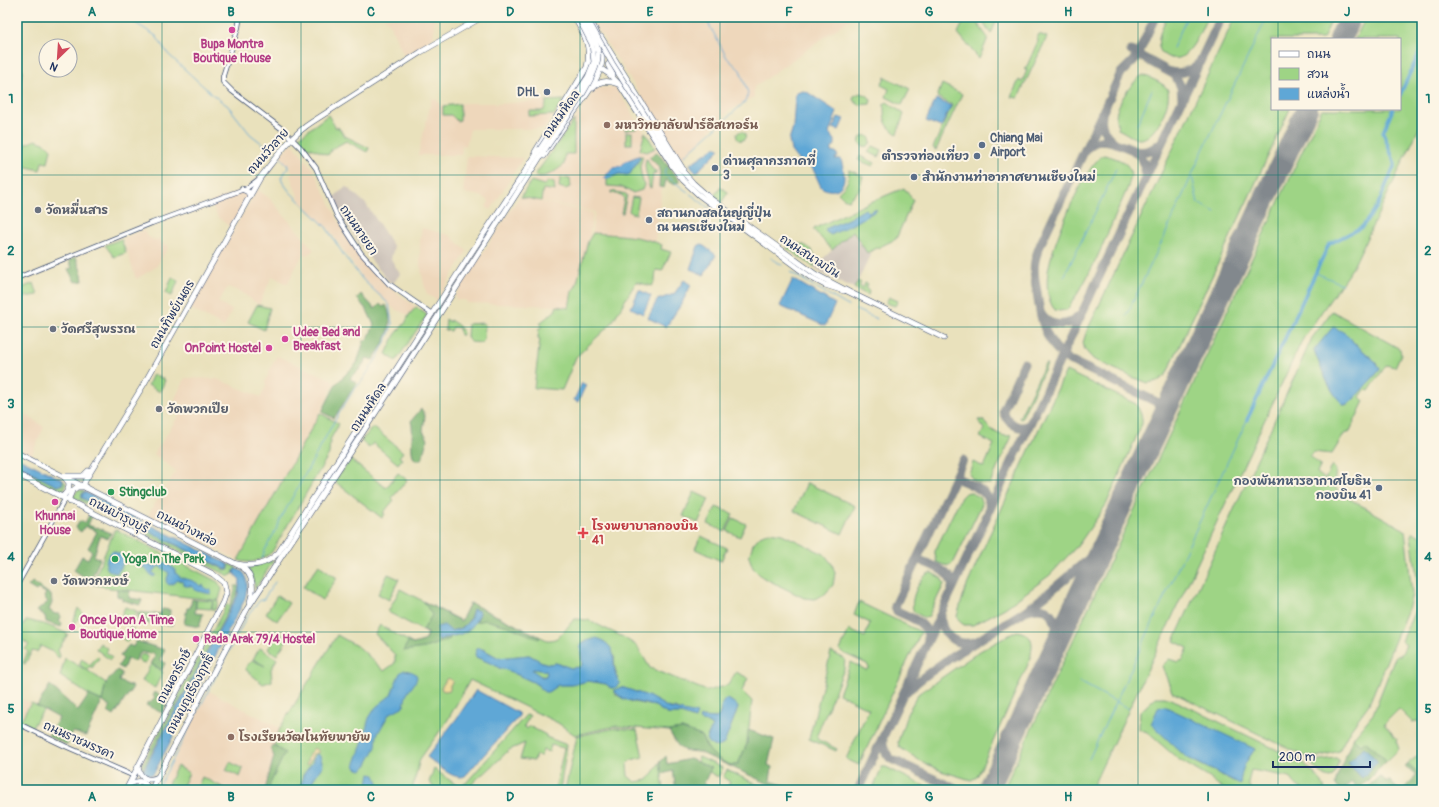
<svg xmlns="http://www.w3.org/2000/svg" width="1439" height="807" viewBox="0 0 1439 807" font-family="Pangolin,'Playpen Sans Thai',sans-serif">
<rect width="100%" height="100%" fill="#fcf5e5"/>
<filter id="ink" filterUnits="userSpaceOnUse"><feTurbulence type="fractalNoise" baseFrequency=".025" numOctaves="2"/><feDisplacementMap in="SourceGraphic" scale="8" xChannelSelector="R" yChannelSelector="G"/><feConvolveMatrix kernelMatrix="1 2 1 2 8 2 1 2 1" color-interpolation-filters="sRGB"/></filter>
<filter id="wash" filterUnits="userSpaceOnUse"><feTurbulence type="fractalNoise" baseFrequency=".012" numOctaves="4" result="noise"/><feDisplacementMap in="SourceGraphic" scale="16" xChannelSelector="R" yChannelSelector="G"/><feGaussianBlur stdDeviation="0.9" result="paint"/><feColorMatrix in="noise" values="0 0 0 0 0 0 0 0 0 0 0 0 0 0 0 0 0 1.4 0 .05"/><feComposite in="paint" operator="in"/></filter>
<g filter="url(#wash)">
<rect width="100%" height="100%" fill="#e9e1bc"/>
<g fill="#eed7bb">
<path d="M 384,17 L 434,17 L 434,38 L 404,56 L 389,22 Z"/>
<path d="M 590,17 L 853,17 L 754,87 L 754,97 L 729,111 L 682,159 Z"/>
<path d="M 615,87 L 665,163 L 655,242 L 636,237 L 593,233 L 592,231 L 595,212 L 521,197 L 596,88 Z"/>
<path d="M 432,98 L 437,100 L 441,106 L 466,103 L 494,103 L 494,104 L 564,100 L 544,129 L 470,129 L 466,146 L 462,145 L 461,155 L 418,155 Z"/>
<path d="M 292,143 L 313,169 L 340,224 L 359,254 L 388,286 L 416,307 L 409,315 L 394,309 L 364,280 L 328,228 L 300,201 L 290,175 L 293,172 L 280,155 Z"/>
<path d="M 467,156 L 523,158 L 491,210 L 486,207 L 489,201 L 481,196 L 463,193 Z"/>
<path d="M 257,189 L 270,199 L 314,250 L 307,255 L 303,254 L 287,284 L 272,276 L 259,305 L 241,292 L 228,287 L 218,302 L 232,310 L 224,327 L 189,308 Z"/>
<path d="M 241,191 L 246,193 L 248,197 L 231,228 L 218,217 L 210,202 Z"/>
<path d="M 519,197 L 593,213 L 589,237 L 576,286 L 572,291 L 569,308 L 557,306 L 467,303 L 466,300 L 456,300 L 455,296 Z"/>
<path d="M 422,228 L 449,235 L 467,251 L 437,300 L 427,294 L 424,284 L 420,264 L 420,238 Z"/>
<path d="M 144,230 L 147,236 L 155,240 L 160,239 L 162,243 L 169,246 L 156,267 L 136,279 L 123,238 Z"/>
<path d="M 277,356 L 331,379 L 334,383 L 320,413 L 238,560 L 148,515 L 176,471 L 154,454 L 185,406 L 174,400 L 185,378 L 217,379 L 261,397 L 266,386 L 265,382 L 273,363 Z"/>
<path d="M 19,410 L 44,427 L 31,456 L 17,449 L 17,413 Z"/>
<path d="M 209,691 L 280,728 L 274,746 L 283,752 L 269,790 L 158,790 Z"/>
<path d="M 17,697 L 44,709 L 32,727 L 17,719 Z"/>
</g>
<g fill="#ccc2b9">
<path d="M 346,186 L 366,204 L 394,247 L 391,259 L 400,274 L 392,285 L 371,260 L 347,225 L 333,198 Z"/>
<path d="M 853,231 L 867,253 L 871,255 L 854,288 L 823,274 L 814,267 Z"/>
</g>
<g fill="#9ed485" stroke="#5c8272" fill-rule="evenodd">
<path d="M 958,17 L 973,17 L 988,38 L 979,59 L 958,33 L 963,23 Z"/>
<path d="M 979,17 L 998,17 L 991,34 Z"/>
<path d="M 1167,17 L 1207,17 C 1201,30 1195,47 1183,56 C 1179,59 1173,59 1168,57 C 1151,50 1161,29 1167,17 Z"/>
<path d="M 1235,17 L 1333,17 L 1323,39 L 1272,39 L 1272,109 L 1290,109 L 1166,375 L 1158,381 L 1148,383 L 1132,377 L 1093,359 L 1085,350 L 1083,343 L 1086,333 Z"/>
<path d="M 1366,17 L 1422,17 L 1422,122 L 1353,267 L 1304,337 L 1298,349 L 1091,790 L 1003,790 L 1322,109 L 1400,109 L 1400,39 L 1355,39 Z"/>
<path d="M 1039,34 L 1047,37 L 1018,98 L 1011,97 L 1019,80 L 1022,82 L 1027,70 L 1024,68 L 1027,66 L 1038,41 L 1037,38 Z"/>
<path d="M 17,68 L 23,70 L 18,90 L 17,90 Z"/>
<path d="M 1143,75 C 1150,78 1167,84 1168,91 C 1171,104 1155,139 1140,139 C 1133,139 1125,132 1118,129 C 1118,126 1116,122 1116,119 C 1115,106 1131,82 1143,75 Z"/>
<path d="M 885,77 L 910,89 L 902,105 L 886,97 L 889,89 L 881,85 Z"/>
<path d="M 942,84 L 962,94 L 936,150 L 933,148 L 952,105 L 937,97 Z"/>
<path d="M 860,93 L 867,95 L 871,100 L 870,104 L 859,105 L 853,100 L 854,96 Z"/>
<path d="M 564,100 L 554,115 L 529,116 L 529,111 L 543,111 L 546,105 L 546,101 Z"/>
<path d="M 887,102 L 904,114 L 897,134 C 884,125 884,119 884,104 Z"/>
<path d="M 460,104 L 460,120 L 457,121 L 451,115 L 443,115 L 443,106 Z"/>
<path d="M 328,115 L 336,128 L 338,127 L 345,136 L 369,148 L 367,152 L 346,141 L 332,149 L 328,155 L 311,148 L 305,148 L 298,138 Z"/>
<path d="M 574,120 L 574,154 L 565,154 L 564,165 C 556,170 546,180 535,175 Z"/>
<path d="M 636,123 L 636,129 L 625,130 L 625,124 Z"/>
<circle cx="741" cy="136" r="4.5"/>
<rect x="626" y="132" width="6" height="12"/>
<path d="M 645,132 L 655,148 L 647,152 L 640,150 Z"/>
<circle cx="865" cy="141" r="5.5"/>
<path d="M 36,140 L 46,144 L 51,149 L 48,163 L 42,162 L 40,170 L 18,165 L 26,144 Z"/>
<path d="M 873,146 L 882,150 L 879,157 L 868,152 Z"/>
<path d="M 1104,155 C 1113,157 1128,161 1130,171 C 1132,177 1129,182 1128,187 L 1096,260 L 1083,285 L 1067,310 L 1059,311 L 1055,310 C 1046,300 1046,279 1049,266 C 1053,244 1085,163 1104,155 Z"/>
<path d="M 638,156 L 643,156 L 640,166 L 641,174 L 644,185 L 642,190 L 633,193 L 621,187 L 607,186 L 607,179 L 619,174 L 627,175 L 630,174 C 633,168 638,163 640,157 Z"/>
<path d="M 860,156 L 875,163 L 873,166 L 858,160 Z"/>
<path d="M 646,159 L 648,160 L 648,162 L 653,170 L 656,171 L 656,173 L 653,174 L 651,188 L 649,187 C 649,178 643,169 646,159 Z"/>
<path d="M 849,170 L 863,176 L 859,190 L 848,200 L 843,198 L 838,193 C 847,184 849,183 849,170 Z"/>
<path d="M 561,177 L 570,179 L 571,187 L 565,189 L 559,187 L 560,180 Z"/>
<path d="M 531,181 L 544,185 L 549,181 L 554,182 L 555,191 L 543,189 L 541,201 L 521,197 Z"/>
<path d="M 720,187 L 728,192 L 722,202 L 714,196 Z"/>
<path d="M 904,188 L 913,200 L 896,239 L 867,253 L 853,231 L 832,250 L 813,229 L 868,203 Z"/>
<path d="M 611,191 L 626,194 L 627,195 L 623,213 L 621,213 L 624,199 L 622,195 L 611,193 Z"/>
<path d="M 632,197 L 639,198 L 636,214 L 631,213 L 629,211 Z"/>
<path d="M 593,233 C 616,235 641,235 662,245 L 661,249 L 671,252 L 662,271 L 656,270 L 655,281 L 652,286 L 636,282 L 611,324 L 576,357 L 562,390 L 534,388 L 540,339 L 538,338 L 539,328 L 541,328 L 541,322 L 555,311 L 557,306 L 569,308 L 572,291 L 576,286 L 588,241 Z"/>
<path d="M 121,239 L 126,253 L 114,257 L 105,245 Z"/>
<path d="M 797,244 C 810,244 818,255 814,267 L 787,248 L 791,245 Z"/>
<path d="M 172,277 L 178,281 L 172,296 L 166,293 Z"/>
<path d="M 858,281 L 861,283 L 859,286 L 863,288 L 865,283 L 868,284 L 866,288 L 869,292 L 868,295 L 854,288 Z"/>
<path d="M 34,283 L 38,295 L 17,298 L 17,290 Z"/>
<path d="M 889,297 L 898,301 L 895,306 L 886,303 Z"/>
<path d="M 257,305 L 270,308 L 264,330 L 248,322 Z"/>
<path d="M 416,307 L 427,315 L 396,361 L 386,354 L 395,335 L 406,322 L 409,315 Z"/>
<path d="M 1332,311 L 1400,349 L 1401,354 L 1395,367 L 1386,365 L 1369,391 L 1365,390 L 1360,397 L 1364,401 L 1349,433 L 1345,433 L 1332,454 L 1313,452 L 1310,457 L 1321,465 L 1317,473 L 1325,479 L 1332,465 L 1336,470 L 1334,485 L 1339,493 L 1405,530 L 1412,594 L 1409,606 L 1369,704 L 1350,730 L 1339,751 L 1317,757 L 1304,756 L 1172,692 L 1162,666 L 1169,659 L 1178,662 L 1183,660 L 1188,648 L 1174,641 L 1312,338 ZM 1353,342 L 1376,362 L 1380,368 L 1378,372 L 1351,402 L 1345,405 C 1331,397 1320,365 1314,350 Z"/>
<path d="M 446,319 L 450,322 L 450,320 C 456,324 463,327 463,335 L 460,335 L 459,328 L 453,327 L 451,331 L 445,330 Z"/>
<path d="M 484,323 L 485,325 L 484,339 L 482,343 L 470,342 L 467,337 L 468,324 Z"/>
<path d="M 1045,364 L 1047,364 L 1021,419 L 1019,418 Z"/>
<path d="M 1066,371 L 1136,404 C 1140,411 1143,417 1142,424 L 1106,505 L 1079,544 L 1050,575 L 1005,608 L 973,625 L 964,625 L 959,621 L 957,616 L 965,590 L 988,538 Z"/>
<path d="M 153,374 L 165,380 L 160,392 L 148,385 Z"/>
<path d="M 320,413 L 339,424 L 330,440 L 329,454 L 272,552 C 262,560 251,565 238,560 Z"/>
<path d="M 978,420 L 983,420 C 987,427 997,435 1006,436 C 1008,436 1010,435 1012,436 L 990,484 C 981,484 973,482 969,474 L 973,462 L 984,467 L 994,444 L 980,437 L 984,429 Z"/>
<path d="M 373,427 L 403,452 L 399,457 L 402,459 L 398,464 L 373,443 L 369,448 L 361,441 Z"/>
<path d="M 351,460 L 386,488 L 398,473 L 407,480 L 392,498 L 394,500 L 383,513 L 385,514 L 382,518 L 334,481 Z"/>
<path d="M 17,467 L 57,486 L 61,486 L 63,484 L 63,480 L 66,483 L 63,492 L 51,486 L 50,488 L 43,483 L 17,470 Z"/>
<path d="M 807,483 L 855,506 L 842,534 L 794,511 Z"/>
<path d="M 78,490 L 84,491 L 82,494 L 81,498 L 225,570 L 229,569 L 229,564 L 237,568 L 234,570 L 233,574 L 229,576 L 73,497 Z"/>
<path d="M 694,492 L 709,499 L 698,523 L 683,516 Z"/>
<path d="M 970,492 L 979,497 L 982,504 L 954,562 C 949,568 943,565 937,562 L 935,555 L 935,551 L 961,497 L 965,493 Z"/>
<path d="M 716,507 L 733,514 L 725,532 L 708,524 Z"/>
<path d="M 733,518 L 746,524 L 740,537 L 727,531 Z"/>
<path d="M 115,529 L 218,582 L 222,589 L 219,600 L 215,600 L 219,601 L 215,610 L 212,609 L 214,600 L 110,588 L 92,584 Z"/>
<path d="M 769,532 L 782,534 L 824,554 L 832,564 L 835,573 L 833,585 L 824,595 L 814,599 L 804,598 L 762,577 L 753,568 L 749,557 L 753,544 L 760,536 Z"/>
<path d="M 1413,532 L 1422,537 L 1422,615 L 1420,616 L 1416,638 L 1422,641 L 1422,722 L 1417,721 L 1412,722 L 1399,709 L 1384,724 L 1397,739 L 1396,741 L 1399,749 L 1387,761 L 1365,741 L 1361,745 L 1353,738 L 1373,714 L 1396,655 L 1401,655 L 1406,645 L 1401,641 L 1420,600 L 1411,535 Z"/>
<path d="M 701,536 L 727,548 L 721,561 L 695,549 Z"/>
<path d="M 274,560 L 255,589 C 254,580 252,574 247,567 Z"/>
<path d="M 319,565 L 337,578 L 322,600 L 303,587 Z"/>
<path d="M 932,573 L 941,578 L 944,584 L 928,617 L 925,618 L 914,612 C 909,603 917,584 924,577 C 926,574 929,573 932,573 Z"/>
<path d="M 388,574 L 399,579 L 389,600 L 378,594 Z"/>
<path d="M 235,586 L 238,586 L 238,591 L 235,598 L 142,770 L 142,765 L 227,604 L 230,605 L 235,591 Z"/>
<path d="M 400,589 L 461,621 L 470,603 L 547,640 C 562,641 565,627 575,619 L 588,620 L 623,637 L 637,646 L 650,668 L 707,691 L 728,685 L 736,672 L 748,678 L 742,691 L 752,701 L 747,744 L 738,764 L 731,766 C 714,757 709,753 701,736 L 682,729 L 669,731 L 616,726 L 575,735 L 558,723 L 470,680 L 447,721 L 420,759 L 412,790 L 269,790 L 269,783 L 278,762 L 274,746 L 280,728 L 337,635 L 360,648 L 384,671 L 395,663 L 395,655 L 375,634 L 380,625 L 413,644 L 424,641 L 427,633 L 388,612 ZM 483,649 L 499,658 L 529,655 L 542,662 L 549,664 L 556,663 L 571,668 L 580,667 L 582,664 L 582,659 L 614,655 L 615,668 L 618,680 L 611,688 L 606,684 L 588,681 L 572,685 L 558,685 L 548,692 L 541,690 L 539,686 L 533,682 L 507,670 L 499,668 L 495,665 L 476,657 ZM 621,687 L 648,696 L 669,708 L 675,708 L 695,719 L 681,714 L 667,714 L 655,706 L 632,702 L 616,695 L 615,692 L 615,690 ZM 730,700 L 737,706 L 738,708 L 725,741 L 721,746 L 707,737 L 712,729 L 712,726 L 706,722 L 703,717 L 717,718 L 720,715 L 722,704 Z"/>
<path d="M 277,596 L 289,603 L 277,621 L 266,613 Z"/>
<path d="M 196,600 L 213,601 L 211,609 L 196,608 Z"/>
<path d="M 859,602 L 921,632 L 859,765 L 846,759 L 869,709 L 839,694 L 851,662 L 866,670 L 869,668 L 867,664 L 843,653 L 840,650 L 849,630 L 865,637 L 870,623 L 854,615 Z"/>
<path d="M 125,607 L 137,611 L 131,623 L 125,620 L 123,623 L 119,621 Z"/>
<path d="M 78,608 L 83,613 L 80,619 L 78,619 L 77,622 L 73,622 Z"/>
<path d="M 27,620 L 47,625 L 68,634 L 58,650 L 60,656 L 59,658 L 51,651 L 41,646 L 37,652 L 32,651 L 25,664 L 23,663 L 28,652 L 25,649 L 29,645 L 17,636 L 17,632 Z"/>
<path d="M 130,627 L 134,629 L 132,635 L 127,642 L 123,639 Z"/>
<path d="M 1017,631 C 1035,635 1033,644 1030,660 L 977,777 L 971,780 L 941,771 L 919,760 L 899,747 L 898,742 L 907,714 L 918,694 L 980,651 Z"/>
<path d="M 279,632 L 288,638 L 277,655 L 268,649 Z"/>
<path d="M 100,643 L 108,649 L 106,652 L 112,657 L 110,660 L 96,649 Z"/>
<path d="M 260,648 L 277,659 L 271,669 L 272,681 L 263,684 L 246,670 L 246,667 L 252,660 L 265,666 L 253,659 Z"/>
<path d="M 831,652 L 845,659 L 844,669 L 817,735 L 819,740 L 837,749 L 836,751 L 809,739 Z"/>
<circle cx="143" cy="659" r="4.5"/>
<path d="M 97,656 L 99,658 L 92,668 L 90,666 L 87,670 L 106,683 L 102,701 L 89,695 L 60,676 L 65,658 L 86,670 L 79,664 L 82,659 L 90,665 Z"/>
<path d="M 151,664 L 163,672 L 155,688 L 142,681 Z"/>
<path d="M 533,669 L 546,671 L 547,673 L 546,676 C 541,677 535,674 532,670 Z"/>
<path d="M 1156,697 L 1165,697 L 1178,702 L 1304,763 L 1322,782 L 1325,790 C 1307,790 1301,794 1290,777 L 1251,770 L 1248,783 L 1251,790 L 1227,790 L 1222,788 L 1211,779 L 1178,759 L 1147,732 L 1139,729 L 1140,712 ZM 1255,749 L 1245,763 L 1241,771 L 1239,784 L 1186,757 Z"/>
<path d="M 31,703 L 44,709 L 32,727 L 20,721 Z"/>
<path d="M 526,715 L 530,716 L 524,726 L 527,729 L 529,726 L 546,735 L 546,737 L 567,745 L 560,790 L 555,790 L 564,748 L 551,745 L 549,752 L 543,750 L 541,756 L 536,755 L 534,761 L 520,759 L 525,743 L 509,750 L 484,774 L 482,774 L 466,790 L 436,790 L 429,782 L 434,769 L 455,784 L 460,786 L 466,783 Z"/>
<path d="M 616,728 L 637,730 L 643,757 L 631,760 L 627,764 L 628,776 L 635,782 L 648,780 L 660,762 L 664,790 L 565,790 L 577,736 Z"/>
<path d="M 1419,755 L 1422,758 L 1422,777 L 1407,764 Z"/>
<path d="M 699,757 L 723,768 L 718,777 L 709,772 L 711,768 L 697,762 Z"/>
<path d="M 1336,758 L 1339,760 L 1335,773 L 1331,778 C 1324,778 1316,770 1312,764 L 1313,761 Z"/>
<path d="M 230,762 L 243,769 L 240,777 L 226,770 Z"/>
<path d="M 177,766 L 189,773 L 181,790 L 174,790 L 167,786 Z"/>
<path d="M 882,767 L 886,767 L 932,790 L 872,790 Z"/>
<path d="M 727,770 L 768,790 L 726,790 L 730,782 L 723,777 Z"/>
<path d="M 202,777 L 228,790 L 196,790 Z"/>
</g>
<g fill="#7eb672" stroke="#4c7268">
<path d="M 657,152 L 680,181 L 674,185 L 666,180 L 664,188 L 659,187 L 660,168 L 649,157 Z"/>
<path d="M 76,257 L 82,274 L 83,281 L 75,282 L 68,269 L 72,268 L 69,260 Z"/>
<path d="M 361,294 L 375,309 L 380,304 L 383,307 L 386,305 C 396,327 384,342 373,360 L 367,358 L 360,369 L 350,378 L 357,384 L 352,390 L 334,418 L 322,412 L 336,384 L 357,363 L 364,341 L 368,339 L 374,325 L 368,312 L 357,298 Z"/>
<path d="M 421,409 L 423,411 L 425,416 L 423,431 L 428,439 C 424,446 425,453 421,460 L 415,460 C 408,450 415,433 411,421 Z"/>
<path d="M 89,515 L 92,516 L 88,525 L 96,528 L 97,527 L 111,533 L 108,539 L 100,536 L 94,556 L 100,559 L 90,581 L 74,570 L 82,556 L 88,559 L 92,551 L 88,548 L 97,532 L 91,528 L 90,529 L 85,526 L 81,532 L 76,528 L 79,521 L 85,523 Z"/>
<path d="M 32,582 L 51,595 L 52,603 L 49,610 L 55,614 L 60,614 L 61,617 L 59,621 L 62,623 L 61,627 L 46,622 L 45,616 L 37,611 L 48,602 L 44,597 L 46,593 L 38,589 L 36,591 L 28,586 Z"/>
<path d="M 117,589 L 130,591 L 129,598 L 142,600 L 140,605 L 122,600 L 122,598 L 117,596 Z"/>
<path d="M 192,599 L 196,600 L 195,613 L 203,614 L 199,627 L 184,624 L 187,608 L 190,608 Z"/>
<path d="M 424,602 L 461,621 L 470,603 L 540,637 L 539,639 L 508,626 L 485,620 L 476,622 L 480,613 L 472,612 C 467,631 455,630 439,632 L 437,637 L 438,639 L 450,636 L 450,639 L 425,648 L 403,651 L 408,642 L 413,644 L 424,641 L 428,633 L 423,630 L 432,615 Z"/>
<path d="M 162,609 L 170,610 L 169,622 L 172,622 L 172,625 L 137,623 L 138,612 L 161,614 Z"/>
<path d="M 136,641 L 165,650 L 160,659 L 165,663 L 162,670 L 151,664 L 155,657 L 154,654 L 152,652 L 150,654 L 142,652 L 138,655 L 135,662 L 127,659 L 123,669 L 118,666 L 123,659 L 120,656 L 129,645 L 133,647 Z"/>
<path d="M 117,670 L 122,673 L 119,681 L 133,687 L 114,716 L 108,712 L 110,707 L 102,701 L 86,736 L 73,732 L 67,745 L 48,736 L 59,718 L 37,706 L 50,685 L 78,711 L 89,695 L 102,701 L 106,683 Z"/>
<path d="M 155,692 L 169,701 L 162,713 L 146,705 L 148,702 L 150,703 L 155,698 L 153,696 Z"/>
<path d="M 682,729 L 701,736 C 709,753 714,757 731,766 L 738,764 L 747,744 L 748,730 L 774,739 L 768,765 L 772,767 L 770,781 L 787,786 L 787,790 L 782,790 L 699,752 C 678,751 680,749 669,731 Z"/>
<path d="M 1353,738 L 1361,745 L 1365,741 L 1387,761 L 1359,789 L 1351,782 L 1344,790 L 1340,790 L 1335,785 L 1338,774 Z"/>
<path d="M 273,745 L 285,753 L 270,784 L 269,790 L 265,790 L 274,756 L 271,750 Z"/>
<path d="M 666,756 L 667,764 L 690,759 L 711,768 L 704,783 L 711,790 L 676,790 L 673,771 L 662,774 L 660,762 Z"/>
<path d="M 1407,764 L 1422,777 L 1422,790 L 1403,790 L 1416,776 L 1405,766 Z"/>
<path d="M 1379,776 L 1386,781 L 1390,781 L 1400,790 L 1365,790 Z"/>
</g>
<g fill="#eeda9e" stroke="#84847e">
<path d="M 447,678 L 453,681 L 450,685 L 450,690 L 445,691 L 442,690 L 441,688 Z"/>
<path d="M 314,748 L 320,752 L 313,754 L 309,764 L 306,765 L 309,754 Z"/>
</g>
<g fill="#5fa7d6" stroke="#3d6b9a" fill-rule="evenodd">
<path d="M 803,91 L 807,92 L 837,112 L 829,133 L 835,140 L 835,145 L 831,150 L 831,152 L 834,153 L 836,152 L 838,157 L 836,157 L 835,159 L 841,159 C 842,164 844,170 844,175 C 845,190 832,194 821,187 L 813,169 L 810,166 L 797,159 L 791,151 L 789,140 L 793,127 L 795,97 L 796,93 Z"/>
<path d="M 936,99 L 951,106 L 941,127 L 926,121 Z"/>
<path d="M 838,117 L 844,119 L 839,130 L 833,128 Z"/>
<path d="M 715,147 L 720,149 L 696,173 L 690,164 Z"/>
<path d="M 638,156 L 640,157 C 638,163 633,168 630,174 L 627,175 L 619,174 L 607,179 L 604,178 L 613,167 L 621,166 L 626,161 Z"/>
<path d="M 865,209 L 869,212 L 874,209 L 877,210 L 857,222 L 831,235 L 826,232 L 825,229 L 848,219 Z"/>
<path d="M 701,244 L 716,255 L 704,275 L 690,269 L 698,246 Z"/>
<path d="M 793,279 L 835,304 L 825,326 L 780,306 Z"/>
<path d="M 684,280 L 691,285 L 682,303 L 666,327 L 648,318 L 657,300 L 674,294 Z"/>
<path d="M 639,290 L 651,296 L 643,314 L 631,308 Z"/>
<path d="M 1333,327 C 1340,330 1350,335 1353,342 L 1376,362 L 1380,368 L 1378,372 L 1351,402 L 1345,405 C 1331,397 1320,365 1314,350 Z"/>
<path d="M 582,383 L 586,385 L 578,402 L 574,400 Z"/>
<path d="M 17,457 L 63,480 L 62,484 L 57,486 L 17,466 Z"/>
<path d="M 85,492 L 228,564 L 229,568 L 225,569 L 82,498 L 82,494 Z"/>
<path d="M 112,551 L 126,556 L 121,568 L 117,573 C 102,572 104,559 112,551 Z"/>
<path d="M 134,557 L 142,559 L 151,566 L 164,562 L 175,569 L 175,573 L 176,573 C 181,579 183,578 190,580 C 194,581 199,584 201,586 L 203,585 L 206,589 L 211,590 L 211,594 L 197,591 L 191,586 L 185,586 L 183,582 L 178,580 L 173,584 L 169,585 L 166,582 L 169,573 L 159,566 L 152,572 L 156,575 L 153,577 L 145,568 L 136,565 L 133,562 Z"/>
<path d="M 235,569 C 251,570 248,591 244,601 L 154,773 L 151,775 L 146,775 L 143,771 L 238,595 L 240,580 L 234,573 Z"/>
<path d="M 473,609 L 479,611 L 480,613 C 469,637 461,633 438,640 C 437,635 438,632 437,627 L 444,625 L 451,631 L 462,628 L 470,620 Z"/>
<path d="M 1422,615 L 1422,641 L 1416,638 L 1420,616 Z"/>
<path d="M 597,638 C 624,649 607,665 620,683 L 615,688 L 611,688 L 606,684 L 588,681 L 572,685 L 558,685 L 548,692 L 544,692 L 539,686 L 533,682 L 507,670 L 499,668 L 495,665 L 476,657 L 475,654 L 477,649 L 480,648 L 499,658 L 529,655 L 542,662 L 549,664 L 556,663 L 571,668 L 580,667 L 582,664 L 580,646 L 583,642 ZM 533,669 L 546,671 L 547,673 L 546,676 L 542,677 L 532,670 Z"/>
<path d="M 404,670 C 428,673 412,685 407,694 C 405,698 405,702 404,706 L 389,714 L 377,735 L 376,747 L 365,768 L 361,770 L 356,768 L 355,763 L 361,747 L 369,718 L 376,707 L 391,695 L 398,677 L 400,673 Z"/>
<path d="M 621,687 L 648,696 L 669,708 L 697,714 L 695,719 L 681,714 L 667,714 L 655,706 L 623,699 L 615,692 L 615,690 Z"/>
<path d="M 476,690 L 518,713 L 519,716 L 465,776 C 453,781 437,764 427,757 L 457,718 Z"/>
<path d="M 726,699 C 730,700 737,704 738,708 L 724,744 C 716,749 711,747 707,739 L 712,726 L 706,722 L 699,720 L 700,717 L 717,718 C 723,712 719,703 726,699 Z"/>
<path d="M 1164,706 L 1255,749 C 1245,763 1242,767 1240,784 L 1186,757 L 1151,724 L 1158,708 Z"/>
<path d="M 1364,747 L 1378,762 L 1362,778 L 1348,763 Z"/>
<path d="M 317,754 L 320,756 L 323,765 L 313,780 L 312,790 L 298,790 L 302,782 L 303,775 L 312,763 L 314,757 Z"/>
<path d="M 370,774 L 375,775 L 381,790 L 369,790 L 368,783 Z"/>
</g>
<g fill="none" stroke-linecap="round" stroke-linejoin="round">
<g stroke="#5fa7d6" stroke-width="1">
<path d="M 126,17 L 156,36 L 168,54 L 213,95 L 228,106 L 250,134 L 276,154"/>
<path d="M 1173,48 L 1187,17"/>
<path d="M 1137,125 L 1152,90"/>
<path d="M 684,156 L 745,102 L 748,93 L 740,70 L 727,58 L 705,17"/>
<path d="M 667,168 L 664,171 L 665,175 L 717,214"/>
<path d="M 1192,176 L 1198,203 L 1215,212"/>
<path d="M 771,258 L 782,265"/>
<path d="M 790,272 L 848,306"/>
<path d="M 1316,273 L 1342,284"/>
<path d="M 1064,277 L 1116,169"/>
<path d="M 856,310 L 877,319"/>
<path d="M 1126,316 L 1166,233 L 1203,150 L 1267,17"/>
<path d="M 262,559 C 265,545 276,534 280,520 L 335,420 L 353,391 L 362,381 L 377,358 L 389,334 L 392,324 L 389,304 L 364,281 L 345,257 L 326,227 L 290,192 L 284,184 L 281,178 L 288,168 L 287,164 L 279,156"/>
<path d="M 1080,682 L 1129,709"/>
<path d="M 1089,759 L 1247,420"/>
<path d="M 157,790 L 246,618 L 260,600 L 263,600 L 275,582"/>
</g>
<g stroke="#5fa7d6" stroke-width="3.5">
<path d="M 1400,95 L 1422,47"/>
<path d="M 1247,420 L 1329,244 L 1362,227 L 1377,207 L 1395,164 L 1383,132 L 1393,109"/>
</g>
<g stroke="#82888d" stroke-width="9">
<path d="M 1155,17 L 1137,57 L 1121,73 L 1041,243 C 1039,248 1036,255 1035,261 C 1033,271 1035,282 1037,292 C 1040,318 1045,344 1069,360 L 1167,407"/>
<path d="M 1131,51 L 1175,75 L 1181,87 L 1182,98"/>
<path d="M 1170,72 C 1181,74 1190,72 1198,64"/>
<path d="M 1102,116 C 1100,127 1105,135 1114,142"/>
<path d="M 1087,148 C 1112,124 1135,168 1159,144"/>
<path d="M 1134,151 C 1142,157 1147,164 1145,175"/>
<path d="M 1041,314 C 1049,328 1069,327 1079,316"/>
<path d="M 1024,363 L 1003,410 C 1005,420 1018,432 1028,425"/>
<path d="M 955,477 C 967,484 993,490 989,508"/>
<path d="M 917,559 C 930,565 955,571 952,589"/>
<path d="M 1028,610 C 1031,609 1035,608 1038,608 C 1055,608 1057,628 1058,640"/>
<path d="M 941,615 C 940,634 955,647 974,642"/>
<path d="M 928,640 C 929,622 910,618 897,611 L 895,606 L 963,460"/>
<path d="M 906,692 C 919,679 933,670 947,660 C 973,643 999,628 1025,611 C 1052,592 1075,569 1101,549"/>
<path d="M 883,738 C 882,747 885,753 891,759 L 958,790"/>
<path d="M 858,790 L 1221,17"/>
<path d="M 981,790 L 988,785 L 995,775"/>
</g>
<g stroke="#82888d" stroke-width="22">
<path d="M 1340,39 L 1350,17"/>
<path d="M 988,790 L 1307,109"/>
</g>
</g>
</g>
<g filter="url(#ink)">
<g fill="none" stroke-linecap="round" stroke-linejoin="round">
<defs>
<g id="minor">
<path d="M 240,17 L 238,28 L 223,76 L 223,82 L 232,91 L 282,129 L 301,148 L 316,168 L 337,216 L 361,253 L 389,284 L 432,314"/>
<path d="M 17,278 L 152,223 L 247,188 L 259,179"/>
<path d="M 17,585 L 65,499"/>
<path d="M 17,723 L 65,746 L 134,776"/>
</g>
<g id="major">
<path d="M 601,37 L 683,169"/>
<path d="M 589,61 L 609,74 L 619,84 L 673,167 L 683,180 L 699,195 L 810,277 L 825,285 L 844,291"/>
<path d="M 613,75 L 608,65 L 611,61 L 614,60"/>
<path d="M 593,88 C 600,80 608,80 618,84"/>
<path d="M 651,125 L 676,164 L 693,183 L 711,199 L 815,274 L 849,292 L 944,338"/>
<path d="M 535,152 L 587,67 C 592,47 584,33 574,17"/>
<path d="M 544,156 C 554,141 564,126 575,111 C 600,76 615,58 588,17"/>
<path d="M 242,189 L 248,192 L 250,197"/>
<path d="M 17,453 L 242,567 C 254,575 254,590 250,602"/>
<path d="M 17,474 L 213,574 L 224,583 L 226,593 L 223,602 L 126,790"/>
<path d="M 66,476 L 83,476 L 88,471"/>
<path d="M 86,488 L 84,484 L 85,481 L 144,384 L 260,178 C 276,158 290,136 312,122 L 421,52 L 482,17"/>
<path d="M 61,497 C 67,494 69,489 69,483 L 65,478"/>
<path d="M 70,502 L 69,498 L 72,491 L 77,487 L 82,487"/>
<path d="M 237,564 C 253,567 266,565 278,553 L 471,253 L 540,149"/>
<path d="M 138,766 C 139,778 148,782 158,777"/>
<path d="M 130,784 C 138,780 145,780 149,790"/>
<path d="M 151,790 L 247,609 L 395,383 L 544,151"/>
</g>
</defs>
<use href="#minor" stroke="#3a4a6c" stroke-width="5.5"/>
<use href="#major" stroke="#3a4a6c" stroke-width="6"/>
<use href="#minor" stroke="#fff" stroke-width="4"/>
<use href="#major" stroke="#fff" stroke-width="5"/>
<defs>
<g id="major-bridge">
<path d="M 590,24 L 612,63 L 651,125"/>
<path d="M 540,149 L 588,77 L 594,62 L 592,44 L 578,17"/>
<path d="M 544,151 C 557,131 601,75 598,53 C 597,40 589,29 582,17"/>
</g>
</defs>
<use href="#major-bridge" stroke="#3a4a6c" stroke-width="6" stroke-linecap="butt"/>
<use href="#major-bridge" stroke="#fff" stroke-width="5"/>
</g>
</g>
<path fill="none" stroke="#0f766e" stroke-width="1" stroke-opacity="0.55" d="M 162,17 L 162,790M 301,17 L 301,790M 440,17 L 440,790M 580,17 L 580,790M 720,17 L 720,790M 859,17 L 859,790M 998,17 L 998,790M 1138,17 L 1138,790M 1278,17 L 1278,39M 1278,109 L 1278,790M 17,175 L 1422,175M 17,327 L 1422,327M 17,480 L 1422,480M 17,632 L 1422,632"/>
<g fill="#d1479c" stroke="#fcf5e5" stroke-width="1.5">
<circle cx="232" cy="30" r="4"/>
<circle cx="285" cy="339" r="4"/>
<circle cx="269" cy="348" r="4"/>
<circle cx="55" cy="502" r="4"/>
<circle cx="72" cy="627" r="4"/>
<circle cx="196" cy="639" r="4"/>
</g>
<g fill="#5c6f8a" stroke="#fcf5e5" stroke-width="1.5">
<circle cx="547" cy="92" r="4"/>
<circle cx="982" cy="145" r="4"/>
<circle cx="977" cy="156" r="4"/>
<circle cx="715" cy="168" r="4"/>
<circle cx="914" cy="177" r="4"/>
<circle cx="649" cy="220" r="4"/>
<circle cx="1379" cy="488" r="4"/>
</g>
<g fill="#8d6e63" stroke="#fcf5e5" stroke-width="1.5">
<circle cx="607" cy="125" r="4"/>
<circle cx="231" cy="737" r="4"/>
</g>
<g fill="#6b7280" stroke="#fcf5e5" stroke-width="1.5">
<circle cx="38" cy="210" r="4"/>
<circle cx="53" cy="329" r="4"/>
<circle cx="159" cy="409" r="4"/>
<circle cx="54" cy="581" r="4"/>
</g>
<g fill="#2e9e5b" stroke="#fcf5e5" stroke-width="1.5">
<circle cx="111" cy="492" r="4"/>
<circle cx="115" cy="559" r="4"/>
</g>
<path fill="#e0444e" stroke="#fcf5e5" stroke-width="1.5" d="M581 527h4v4h4v4h-4v4h-4v-4h-4v-4h4z"/>
<g text-anchor="middle" stroke-width="4" stroke-linejoin="round" paint-order="stroke">
<g font-size="12" font-weight="bold" fill="#b23c85" stroke="#fcf5e5" text-anchor="start">
<text x="232" y="48" text-anchor="middle">Bupa Montra<tspan x="232" dy="14">Boutique House</tspan></text>
<text x="293" y="336">Udee Bed and<tspan x="293" dy="14">Breakfast</tspan></text>
<text x="261" y="352" text-anchor="end">OnPoint Hostel</text>
<text x="55" y="520" text-anchor="middle">Khunnai<tspan x="55" dy="14">House</tspan></text>
<text x="80" y="624">Once Upon A Time<tspan x="80" dy="14">Boutique Home</tspan></text>
<text x="204" y="643">Rada Arak 79/4 Hostel</text>
</g>
<g font-size="12" font-weight="bold" fill="#4e5e75" stroke="#fcf5e5" text-anchor="start">
<text x="539" y="96" text-anchor="end">DHL</text>
<text x="990" y="142">Chiang Mai<tspan x="990" dy="14">Airport</tspan></text>
<text x="969" y="160" text-anchor="end">ตำรวจท่องเที่ยว</text>
<text x="723" y="165">ด่านศุลากรภาคที่<tspan x="723" dy="14">3</tspan></text>
<text x="922" y="181">สำนักงานท่าอากาศยานเชียงใหม่</text>
<text x="657" y="217">สถานกงสุลใหญ่ญี่ปุ่น<tspan x="657" dy="14">ณ นครเชียงใหม่</tspan></text>
<text x="1371" y="485" text-anchor="end">กองพันทหารอากาศโยธิน<tspan x="1371" dy="14">กองบิน 41</tspan></text>
</g>
<g font-size="12" fill="#1b2f5e" stroke="#fcf5e5">
<text transform="translate(561 114) rotate(-55)" y="4">ถนนมหิดล</text>
<text transform="translate(268 151) rotate(-49)" y="4">ถนนวัวลาย</text>
<text transform="translate(359 230) rotate(56)" y="4">ถนนหายยา</text>
<text transform="translate(810 256) rotate(33)" y="4">ถนนสนามบิน</text>
<text transform="translate(172 314) rotate(-60)" y="4">ถนนทิพย์เนตร</text>
<text transform="translate(368 407) rotate(-57)" y="4">ถนนมหิดล</text>
<text transform="translate(119 515) rotate(27)" y="4">ถนนบำรุงบุรี</text>
<text transform="translate(187 528) rotate(27)" y="4">ถนนช่างหล่อ</text>
<text transform="translate(174 676) rotate(-62)" y="4">ถนนอารักษ์</text>
<text transform="translate(190 694) rotate(-62)" y="4">ถนนบุญเรืองฤทธิ์</text>
<text transform="translate(79 740) rotate(24)" y="4">ถนนราชมรรคา</text>
</g>
<g font-size="12" font-weight="bold" fill="#785e54" stroke="#fcf5e5" text-anchor="start">
<text x="615" y="129">มหาวิทยาลัยฟาร์อีสเทอร์น</text>
<text x="239" y="741">โรงเรียนวัฒโนทัยพายัพ</text>
</g>
<g font-size="12" font-weight="bold" fill="#5b616d" stroke="#fcf5e5" text-anchor="start">
<text x="46" y="214">วัดหมื่นสาร</text>
<text x="61" y="333">วัดศรีสุพรรณ</text>
<text x="167" y="413">วัดพวกเปีย</text>
<text x="62" y="585">วัดพวกหงษ์</text>
</g>
<g font-size="12" font-weight="bold" fill="#27864d" stroke="#fcf5e5" text-anchor="start">
<text x="119" y="496">Stingclub</text>
<text x="123" y="563">Yoga In The Park</text>
</g>
<g font-size="12" font-weight="bold" fill="#be3a42" stroke="#fcf5e5" text-anchor="start">
<text x="592" y="530">โรงพยาบาลกองบิน<tspan x="592" dy="14">41</tspan></text>
</g>
</g>
<rect width="1439" height="807" fill="none" stroke="#fcf5e5" stroke-width="44"/>
<rect x="1271" y="38" width="130" height="72" fill="#fcf5e5" stroke="#a2a6af"/>
<rect x="1279" y="51" width="20" height="6" fill="#ffffff" stroke="#a2a6af"/>
<text x="1307" y="58" font-size="12" fill="#1b2f5e">ถนน</text>
<rect x="1279" y="68" width="20" height="12" fill="#9ed485" stroke="#a2a6af"/>
<text x="1307" y="78" font-size="12" fill="#1b2f5e">สวน</text>
<rect x="1279" y="88" width="20" height="12" fill="#5fa7d6" stroke="#a2a6af"/>
<text x="1307" y="98" font-size="12" fill="#1b2f5e">แหล่งน้ำ</text>
<g transform="translate(58 58) rotate(205)"><circle r="19" fill="#fcf5e5" stroke="#a2a6af"/>
<path d="M0-3L7 15L0 10L-7 15Z" fill="#d1495b"/>
<text y="-6" font-size="11" font-weight="bold" text-anchor="middle" fill="#1b2f5e">N</text>
</g>
<path d="M1273 761v6h97v-6" fill="none" stroke="#1b2f5e" stroke-width="2"/>
<text x="1279" y="761" font-size="12" fill="#1b2f5e" stroke="#fcf5e5" stroke-width="3" paint-order="stroke">200 m</text>
<rect x="22" y="22" width="1395" height="763" fill="none" stroke="#0f766e" stroke-width="1.5"/>
<g font-size="13" text-anchor="middle" font-weight="bold" fill="#0f766e">
<text x="92" y="16">A</text>
<text x="231" y="16">B</text>
<text x="371" y="16">C</text>
<text x="510" y="16">D</text>
<text x="650" y="16">E</text>
<text x="789" y="16">F</text>
<text x="929" y="16">G</text>
<text x="1068" y="16">H</text>
<text x="1208" y="16">I</text>
<text x="1347" y="16">J</text>
<text x="11" y="103">1</text>
<text x="1428" y="103">1</text>
<text x="11" y="255">2</text>
<text x="1428" y="255">2</text>
<text x="11" y="408">3</text>
<text x="1428" y="408">3</text>
<text x="11" y="561">4</text>
<text x="1428" y="561">4</text>
<text x="11" y="713">5</text>
<text x="1428" y="713">5</text>
<text x="92" y="801">A</text>
<text x="231" y="801">B</text>
<text x="371" y="801">C</text>
<text x="510" y="801">D</text>
<text x="650" y="801">E</text>
<text x="789" y="801">F</text>
<text x="929" y="801">G</text>
<text x="1068" y="801">H</text>
<text x="1208" y="801">I</text>
<text x="1347" y="801">J</text>
</g>
</svg>
